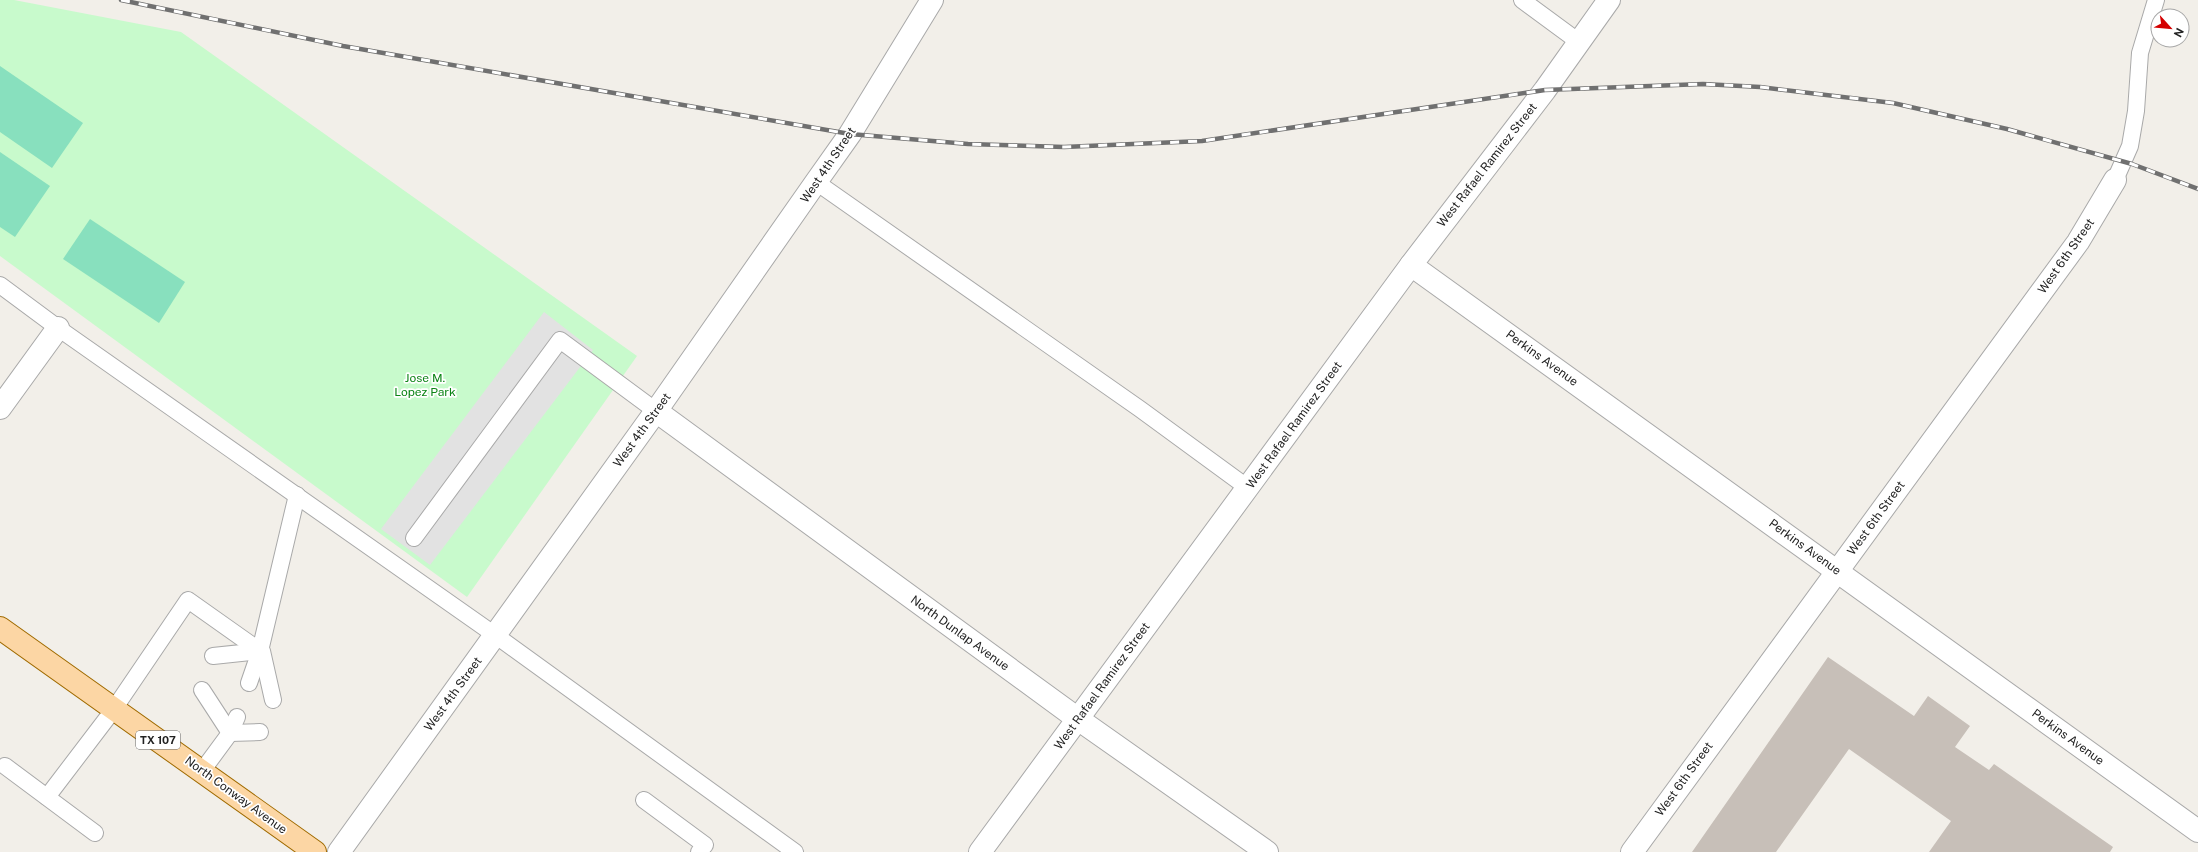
<svg xmlns="http://www.w3.org/2000/svg" width="2198" height="852" viewBox="0 0 2198 852" font-family="'Public Sans',sans-serif">
<rect width="100%" height="100%" fill="#f2efe9"/>
<path fill="#c8facc" d="M 0,0 L 14,0 L 181,32 L 637,356 L 467,597 L 0,256 Z"/>
<g fill="#88e0be">
<path d="M 0,66 L 83,123 L 52,168 L 0,132 Z"/>
<path d="M 0,152 L 50,186 L 15,237 L 0,227 Z"/>
<path d="M 90,219 L 185,282 L 159,323 L 63,259 Z"/>
</g>
<path fill="#e2e2e2" d="M 544,312 L 593,350 L 430,565 L 381,529 Z"/>
<path fill="#c7bfb8" d="M 1828,657 L 1914,716 L 1928,696 L 1970,726 L 1955,747 L 1989,770 L 1994,764 L 2113,847 L 2110,852 L 1929,852 L 1951,821 L 1849,749 L 1776,852 L 1692,852 Z"/>
<g fill="none" stroke-linecap="round" stroke-linejoin="round">
<defs>
<g id="service">
<path d="M 1522,0 L 1579,42"/>
<path d="M 2115,180 L 2130,146 L 2136,111 L 2140,53 L 2156,0"/>
<path d="M 816,182 L 1140,409 L 1248,488"/>
<path d="M 0,285 L 58,328 L 495,635 L 795,852"/>
<path d="M 414,538 L 560,340 L 656,411"/>
<path d="M 260,651 L 262,651 L 273,700"/>
<path d="M 213,656 L 260,651"/>
<path d="M 249,683 L 260,651"/>
<path d="M 202,690 L 230,733"/>
<path d="M 230,733 L 260,732"/>
<path d="M 5,766 L 95,833"/>
<path d="M 202,771 L 230,733 L 237,717"/>
<path d="M 47,797 L 114,709 L 188,600 L 260,651 L 297,495"/>
<path d="M 644,800 L 705,845 L 699,852"/>
</g>
<g id="minor">
<path d="M 1411,265 L 2198,831"/>
<path d="M 0,408 L 58,328"/>
<path d="M 656,411 L 1078,719 L 1267,852"/>
<path d="M 339,852 L 656,411 L 816,182 L 850,134 L 932,0"/>
<path d="M 980,852 L 1411,265 L 1545,90 L 1609,0"/>
<path d="M 1632,852 L 2078,242 L 2115,180"/>
</g>
<path id="primary" d="M 0,628 L 315,852"/>
</defs>
<use href="#service" stroke="#a9a9a9" stroke-width="18"/>
<use href="#minor" stroke="#a9a9a9" stroke-width="24"/>
<use href="#primary" stroke="#a06b00" stroke-width="24"/>
<use href="#service" stroke="#fff" stroke-width="16"/>
<use href="#minor" stroke="#fff" stroke-width="22"/>
<use href="#primary" stroke="#fcd6a4" stroke-width="22"/>
<defs>
<path id="rail" d="M 121,0 L 343,46 L 850,134 L 968,144 L 1064,147 L 1202,141 L 1545,90 L 1703,84 L 1760,87 L 1893,103 L 2007,129 L 2132,164 L 2198,189"/>
</defs>
<use href="#rail" stroke="#707070" stroke-width="4.5"/>
<use href="#rail" stroke="#fff" stroke-width="3" stroke-dasharray="9" stroke-linecap="butt"/>
</g>
<g text-anchor="middle" stroke-width="3.5" stroke-linejoin="round" paint-order="stroke">
<rect fill="#fff" stroke="#646464" stroke-width="1" x="136" y="731" width="44" height="18" rx="3"/>
<g font-size="11" font-weight="bold" fill="#222">
<text x="158" y="744">TX 107</text>
</g>
<g font-size="12" fill="#222" stroke="#fff">
<text transform="translate(828 165) rotate(-56)" y="4">West 4th Street</text>
<text transform="translate(1487 165) rotate(-52)" y="4">West Rafael Ramirez Street</text>
<text transform="translate(2066 256) rotate(-55)" y="4">West 6th Street</text>
<text transform="translate(1542 358) rotate(36)" y="4">Perkins Avenue</text>
<text transform="translate(1294 425) rotate(-54)" y="4">West Rafael Ramirez Street</text>
<text transform="translate(642 430) rotate(-54)" y="4">West 4th Street</text>
<text transform="translate(1876 518) rotate(-54)" y="4">West 6th Street</text>
<text transform="translate(1805 547) rotate(36)" y="4">Perkins Avenue</text>
<text transform="translate(960 633) rotate(36)" y="4">North Dunlap Avenue</text>
<text transform="translate(1102 686) rotate(-54)" y="4">West Rafael Ramirez Street</text>
<text transform="translate(453 694) rotate(-54)" y="4">West 4th Street</text>
<text transform="translate(2068 737) rotate(36)" y="4">Perkins Avenue</text>
<text transform="translate(1684 779) rotate(-54)" y="4">West 6th Street</text>
<text transform="translate(236 795) rotate(36)" y="4">North Conway Avenue</text>
</g>
<g font-size="12" fill="#0c8416" stroke="#fff">
<text x="425" y="382">Jose M.<tspan x="425" dy="14">Lopez Park</tspan></text>
</g>
</g>
<g transform="translate(2170 28) rotate(117)"><circle r="19" fill="#ffffff" stroke="#a7a7a7"/>
<path d="M0-3L7 15L0 10L-7 15Z" fill="#d40000"/>
<text y="-6" font-size="11" font-weight="bold" text-anchor="middle" fill="#222222">N</text>
</g>
</svg>
